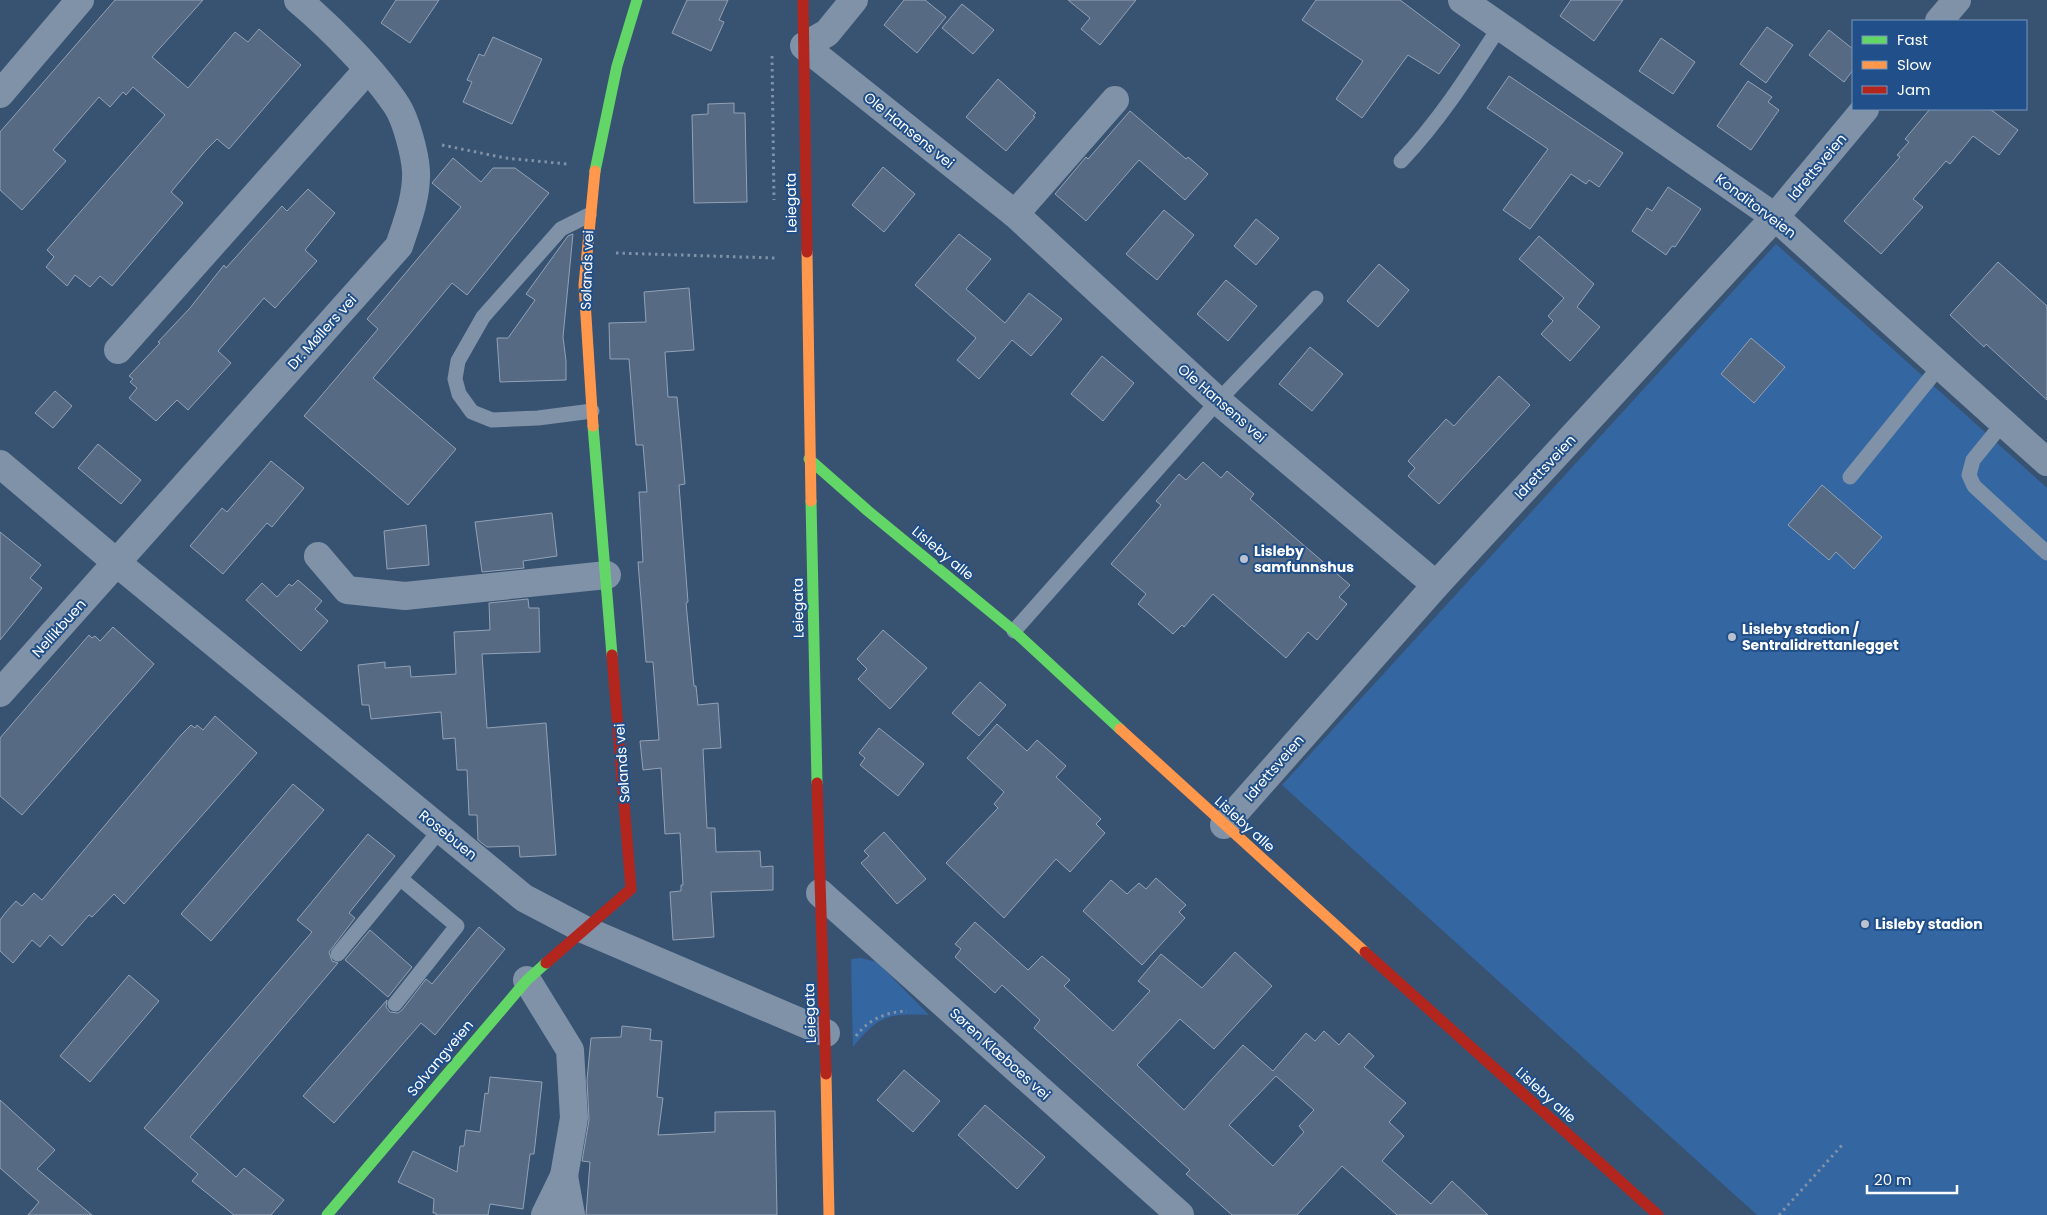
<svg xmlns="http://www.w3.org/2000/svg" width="2047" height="1215" viewBox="0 0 2047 1215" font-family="Poppins,sans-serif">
<rect width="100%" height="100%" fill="#385272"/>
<g fill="#3466a1">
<path d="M 1776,244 L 2047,488 L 2047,1215 L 1757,1215 L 1282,785 Z"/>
<path d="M 861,958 L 877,962 L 929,1015 C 889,1013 879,1015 853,1047 L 851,959 Z"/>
</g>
<g fill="#566a84" stroke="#93a2b5" fill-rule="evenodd">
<path d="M 115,0 L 203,0 L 152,57 L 188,88 L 235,32 L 248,42 L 259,29 L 301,65 L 229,149 L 217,139 L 206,150 L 171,192 L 183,203 L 112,286 L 100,276 L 90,287 L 75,275 L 67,286 L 46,267 L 54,257 L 47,250 L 165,115 L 133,87 L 126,95 L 123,92 L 110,107 L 99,97 L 53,150 L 66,161 L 22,210 L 0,190 L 0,132 Z"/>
<path d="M 396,0 L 439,0 L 410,43 L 381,23 Z"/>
<path d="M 687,0 L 728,0 L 719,20 L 724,22 L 711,51 L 672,33 Z"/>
<path d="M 904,0 L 925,0 L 946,17 L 917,53 L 884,25 Z"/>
<path d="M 1068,0 L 1136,0 L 1100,45 L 1081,29 L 1090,18 Z"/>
<path d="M 1316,0 L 1400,0 L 1460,45 L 1439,74 L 1408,55 L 1362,118 L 1336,99 L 1363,61 L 1302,20 Z"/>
<path d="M 1571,0 L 1623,0 L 1594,41 L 1560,16 Z"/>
<path d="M 962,4 L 994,30 L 973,54 L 942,28 Z"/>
<path d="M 1767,27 L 1793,45 L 1766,83 L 1740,64 Z"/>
<path d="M 1829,30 L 1853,49 L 1853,70 L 1844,82 L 1809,55 Z"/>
<path d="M 493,37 L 542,59 L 512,124 L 463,102 L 472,82 L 467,80 L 479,54 L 484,56 Z"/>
<path d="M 1661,38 L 1695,62 L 1673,94 L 1639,71 Z"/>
<path d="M 1509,76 L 1623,153 L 1599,187 L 1589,180 L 1586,184 L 1571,174 L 1530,229 L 1503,210 L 1548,149 L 1487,108 Z"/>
<path d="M 998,79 L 1036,113 L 1033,116 L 1035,117 L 1006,151 L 966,117 Z"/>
<path d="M 1748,81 L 1772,97 L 1768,102 L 1779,110 L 1751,150 L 1717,126 Z"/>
<path d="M 734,103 L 734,113 L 745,113 L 747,202 L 694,203 L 692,115 L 708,114 L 708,104 Z"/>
<path d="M 1930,109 L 1990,109 L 2018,130 L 1999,155 L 1973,136 L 1950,164 L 1946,161 L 1913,199 L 1923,207 L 1881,254 L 1844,221 L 1900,157 L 1897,155 L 1909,142 L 1905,139 Z"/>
<path d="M 1130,111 L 1186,159 L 1188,157 L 1208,174 L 1185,200 L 1139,160 L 1086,221 L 1055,194 L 1086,157 L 1088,159 Z"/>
<path d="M 453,158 L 481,182 L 493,168 L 515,168 L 549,193 L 467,295 L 452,283 L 373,378 L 456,449 L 408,505 L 304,416 L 378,329 L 367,319 L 461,207 L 432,183 Z"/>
<path d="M 883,167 L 915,194 L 884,232 L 852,205 Z"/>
<path d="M 1668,187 L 1701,209 L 1675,247 L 1672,246 L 1666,255 L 1632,231 L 1647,208 L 1652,211 Z"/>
<path d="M 308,189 L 335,213 L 305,250 L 317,261 L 275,308 L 264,298 L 218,351 L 231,363 L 188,410 L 177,400 L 156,421 L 129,398 L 137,388 L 130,382 L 133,379 L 129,376 L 160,343 L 158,342 L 190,308 L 224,265 L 226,268 L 282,206 L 287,211 Z"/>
<path d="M 1164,210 L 1194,235 L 1157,280 L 1126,254 Z"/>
<path d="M 1256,219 L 1279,238 L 1256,265 L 1234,246 Z"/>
<path d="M 573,234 L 563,337 L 566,361 L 566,380 L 500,382 L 497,338 L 508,338 L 535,300 L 526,294 L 568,236 Z"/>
<path d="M 959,234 L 991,259 L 966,289 L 1005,323 L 1029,293 L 1062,319 L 1031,356 L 1012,340 L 979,379 L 957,360 L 976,338 L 915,285 Z"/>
<path d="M 1539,236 L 1594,284 L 1577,307 L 1600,327 L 1570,361 L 1541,334 L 1553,321 L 1548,316 L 1564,298 L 1519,259 Z"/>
<path d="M 1998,262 L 2047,306 L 2047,400 L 1986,344 L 1984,347 L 1950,315 Z"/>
<path d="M 1379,264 L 1409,290 L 1378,327 L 1347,301 Z"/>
<path d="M 1226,280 L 1257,306 L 1228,341 L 1197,314 Z"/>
<path d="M 689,288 L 694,350 L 665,352 L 668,397 L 677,397 L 685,484 L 679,485 L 688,602 L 686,603 L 694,686 L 696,686 L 698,705 L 718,703 L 721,748 L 703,749 L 707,828 L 715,828 L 716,852 L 760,851 L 761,867 L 773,866 L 773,890 L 711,892 L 714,937 L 673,940 L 670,892 L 681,891 L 681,885 L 683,885 L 680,833 L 665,834 L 661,768 L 643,770 L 640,741 L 659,740 L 653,662 L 646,662 L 638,562 L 643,562 L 639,492 L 647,492 L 643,445 L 636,445 L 629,359 L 610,359 L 609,323 L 646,322 L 644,292 Z"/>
<path d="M 1751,338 L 1785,367 L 1754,403 L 1721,374 Z"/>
<path d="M 1310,347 L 1343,374 L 1312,411 L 1279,384 Z"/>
<path d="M 1102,356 L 1134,383 L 1103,421 L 1071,394 Z"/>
<path d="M 1499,376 L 1530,405 L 1439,504 L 1408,476 L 1415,468 L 1408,461 L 1446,419 L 1454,426 Z"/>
<path d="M 55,391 L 72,406 L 53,428 L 35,413 Z"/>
<path d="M 98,444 L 141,480 L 121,504 L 78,468 Z"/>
<path d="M 271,461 L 304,488 L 272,527 L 267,523 L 223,574 L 190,546 L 222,508 L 227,512 Z"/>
<path d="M 1203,462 L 1221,478 L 1227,471 L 1254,494 L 1250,499 L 1350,585 L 1339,597 L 1347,604 L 1317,640 L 1308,632 L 1286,658 L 1213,594 L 1184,627 L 1182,625 L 1173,634 L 1138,604 L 1146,594 L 1111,564 L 1161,505 L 1156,501 L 1179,474 L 1186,480 Z"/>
<path d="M 1822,485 L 1882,537 L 1854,569 L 1836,552 L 1829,560 L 1788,525 Z"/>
<path d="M 552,513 L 557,556 L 523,561 L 524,568 L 482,572 L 475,522 Z"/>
<path d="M 426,525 L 429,565 L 387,569 L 384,531 Z"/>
<path d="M 0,532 L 41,565 L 30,578 L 42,588 L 0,640 Z"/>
<path d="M 298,580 L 322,601 L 315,609 L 328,621 L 301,651 L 246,600 L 262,583 L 277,597 L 289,584 L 292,586 Z"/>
<path d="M 528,599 L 529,608 L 539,608 L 540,652 L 482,654 L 487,728 L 546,723 L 556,855 L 520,857 L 519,846 L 487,847 L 478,840 L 477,815 L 469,815 L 467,770 L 457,770 L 455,738 L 443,739 L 441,712 L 371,719 L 369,705 L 362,705 L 358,665 L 385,662 L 385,668 L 410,666 L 411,677 L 456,674 L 454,632 L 490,630 L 489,603 Z"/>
<path d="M 113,627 L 154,664 L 22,815 L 0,796 L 0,738 L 89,635 L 92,638 L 95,636 L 100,641 Z"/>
<path d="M 883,630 L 927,668 L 890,709 L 858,679 L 867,669 L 857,659 Z"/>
<path d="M 980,682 L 1006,705 L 979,736 L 952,713 Z"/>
<path d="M 215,716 L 257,753 L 124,904 L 114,894 L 92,917 L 89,915 L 62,946 L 50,935 L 40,947 L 32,940 L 13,963 L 0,951 L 0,920 L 6,912 L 16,901 L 22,906 L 34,893 L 42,900 L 181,735 L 191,725 L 195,728 L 197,725 L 203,730 Z"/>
<path d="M 997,724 L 1027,751 L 1037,740 L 1066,766 L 1056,777 L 1101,819 L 1096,824 L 1105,833 L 1070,872 L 1056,859 L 1004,918 L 946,863 L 998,808 L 994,804 L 1004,792 L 967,758 Z"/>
<path d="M 879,728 L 924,764 L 898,796 L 860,765 L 865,758 L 859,753 Z"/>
<path d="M 293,784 L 324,810 L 211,941 L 181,914 Z"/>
<path d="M 884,832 L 926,879 L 897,904 L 861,863 L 869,856 L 864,851 Z"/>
<path d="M 368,834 L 395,856 L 349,913 L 355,918 L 329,952 L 332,961 L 338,963 L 190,1137 L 236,1177 L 244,1168 L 284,1200 L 271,1215 L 234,1215 L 192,1181 L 198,1174 L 144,1128 L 312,932 L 297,920 Z"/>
<path d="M 1156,878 L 1186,905 L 1179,912 L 1185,918 L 1142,965 L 1083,911 L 1111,880 L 1127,894 L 1139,883 L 1146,889 Z"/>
<path d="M 975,922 L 1028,970 L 1042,956 L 1070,980 L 1064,986 L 1113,1031 L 1150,991 L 1138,981 L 1161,954 L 1202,988 L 1235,952 L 1272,986 L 1214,1049 L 1180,1019 L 1137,1065 L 1184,1110 L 1243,1045 L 1273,1071 L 1306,1033 L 1315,1041 L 1324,1031 L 1339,1045 L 1349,1033 L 1374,1056 L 1364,1067 L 1406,1103 L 1389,1122 L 1404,1136 L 1382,1161 L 1431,1204 L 1452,1181 L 1488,1215 L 1397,1215 L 1342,1166 L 1297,1215 L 1232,1215 L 1186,1174 L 1190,1170 L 1034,1028 L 1040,1020 L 1002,985 L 995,993 L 955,957 L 961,949 L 955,944 ZM 1276,1076 L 1314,1110 L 1299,1126 L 1304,1132 L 1273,1166 L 1229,1125 Z"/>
<path d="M 479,927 L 505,949 L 435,1035 L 421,1023 L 334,1123 L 303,1096 L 387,1000 L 386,1007 L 390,1012 L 398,1013 L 402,1010 L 426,979 L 432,984 Z"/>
<path d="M 370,930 L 412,967 L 388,997 L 345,960 Z"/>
<path d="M 129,975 L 159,1001 L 90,1082 L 60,1056 Z"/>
<path d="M 622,1026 L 651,1029 L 650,1040 L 662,1041 L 657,1097 L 663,1098 L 658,1135 L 715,1132 L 715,1112 L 775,1111 L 777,1215 L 586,1215 L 590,1162 L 582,1161 L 589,1120 L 587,1080 L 591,1038 L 621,1037 Z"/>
<path d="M 904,1070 L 940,1101 L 913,1132 L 877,1100 Z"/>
<path d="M 490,1077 L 542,1082 L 534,1154 L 530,1154 L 523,1209 L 490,1204 L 488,1215 L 436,1215 L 436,1213 L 433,1213 L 434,1199 L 398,1182 L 413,1151 L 457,1172 L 460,1146 L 464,1146 L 466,1130 L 480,1132 L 485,1093 L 488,1094 Z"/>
<path d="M 0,1100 L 55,1150 L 37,1169 L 92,1215 L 28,1215 L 39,1202 L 0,1168 Z"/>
<path d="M 985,1105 L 1045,1157 L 1017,1189 L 958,1135 Z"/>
</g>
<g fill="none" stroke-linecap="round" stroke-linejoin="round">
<g stroke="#7f92a7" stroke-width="3" stroke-dasharray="2.5 4" stroke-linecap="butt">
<path d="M 772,56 L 774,200"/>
<path d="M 442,145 L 505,158 L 567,164"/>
<path d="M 616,253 L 775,258"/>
<path d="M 856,1036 C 869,1019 886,1012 907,1011"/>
<path d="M 1779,1215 L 1844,1143"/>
</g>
<g stroke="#7f92a7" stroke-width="15">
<path d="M 1401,161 C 1440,120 1469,74 1500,26"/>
<path d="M 589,215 L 561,229 L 483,317 L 458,361 L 455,379 L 459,394 L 472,412 L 492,420 L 538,418 L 592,411"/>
<path d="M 2003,423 L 1973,460 L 1969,475 L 1974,486 L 2047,553"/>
<path d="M 1850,477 L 1940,366"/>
<path d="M 1014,631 L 1218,401 L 1316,298"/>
<path d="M 338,954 L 441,829"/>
<path d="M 395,1004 L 457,926 L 401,879"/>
</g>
<g stroke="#7f92a7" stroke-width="28">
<path d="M 854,0 L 827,33 L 804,46 L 1015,214 L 1218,401 L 1436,585"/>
<path d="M 1462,0 L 1775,217 L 2047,462"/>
<path d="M 1939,21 L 1957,0"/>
<path d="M 0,94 L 80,0"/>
<path d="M 1015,214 L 1115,100"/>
<path d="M 118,350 L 368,69"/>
<path d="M 0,464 L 117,563 L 524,898 L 585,930 L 826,1033"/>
<path d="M 318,556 L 347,590 L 405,596 L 607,575"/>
<path d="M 0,693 L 399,246 C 407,222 417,197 416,171 C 415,154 406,120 397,106 C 374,71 330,27 298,0"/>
<path d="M 1224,825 L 1436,585 L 1775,217 L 1865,109"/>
<path d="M 820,893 L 1180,1215"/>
<path d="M 527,980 L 570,1050 L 574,1118 L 564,1176 L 545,1215"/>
<path d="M 564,1176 L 571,1215"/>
</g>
<g stroke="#63d668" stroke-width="11">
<path d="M 595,171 L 617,66 L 637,0"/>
<path d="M 593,426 L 612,655"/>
<path d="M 809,459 L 868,511 L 1014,631 L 1120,729"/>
<path d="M 811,501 L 817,783"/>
<path d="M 327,1215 L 527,980 L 546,963"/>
</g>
<g stroke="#ff974d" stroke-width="11">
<path d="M 807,252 L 811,501"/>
<path d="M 593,426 L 584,285 L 595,171"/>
<path d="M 1120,729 L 1365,952"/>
<path d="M 826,1074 L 829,1215"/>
</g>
<g stroke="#b3261e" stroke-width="11">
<path d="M 803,0 L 807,252"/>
<path d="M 817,783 L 826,1074"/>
<path d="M 1365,952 L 1658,1215"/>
<path d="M 546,963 L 631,889 L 612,655"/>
</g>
</g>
<g fill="#b9c2ce" stroke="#204f8a" stroke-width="2">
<circle cx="1244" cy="559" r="5"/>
<circle cx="1732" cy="637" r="5"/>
<circle cx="1865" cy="924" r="5"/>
</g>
<g text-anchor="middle" stroke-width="4" stroke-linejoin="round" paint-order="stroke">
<g font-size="14" fill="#fff" stroke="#204f8a">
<text transform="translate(909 130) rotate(39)" y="5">Ole Hansens vei</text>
<text transform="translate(1817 167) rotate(-50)" y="5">Idrettsveien</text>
<text transform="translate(791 203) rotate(-91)" y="5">Leiegata</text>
<text transform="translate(1756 206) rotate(37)" y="5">Konditorveien</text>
<text transform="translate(587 270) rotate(-88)" y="5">Sølands vei</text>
<text transform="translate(322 332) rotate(-48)" y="5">Dr. Møllers vei</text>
<text transform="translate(1222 403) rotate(41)" y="5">Ole Hansens vei</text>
<text transform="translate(1545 467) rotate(-47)" y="5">Idrettsveien</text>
<text transform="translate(943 553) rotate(40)" y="5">Lisleby alle</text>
<text transform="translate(798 608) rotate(-91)" y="5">Leiegata</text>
<text transform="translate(59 628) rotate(-48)" y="5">Nellikbuen</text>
<text transform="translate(622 763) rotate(-94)" y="5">Sølands vei</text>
<text transform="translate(1274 768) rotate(-49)" y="5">Idrettsveien</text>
<text transform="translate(1245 824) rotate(42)" y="5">Lisleby alle</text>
<text transform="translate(448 835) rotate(39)" y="5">Rosebuen</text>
<text transform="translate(810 1013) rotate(-92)" y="5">Leiegata</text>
<text transform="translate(1000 1054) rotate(42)" y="5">Søren Klæboes vei</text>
<text transform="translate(440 1058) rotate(-50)" y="5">Solvangveien</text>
<text transform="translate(1546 1095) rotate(42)" y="5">Lisleby alle</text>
</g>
<g font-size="14" font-weight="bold" fill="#fff" stroke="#204f8a" text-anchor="start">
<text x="1254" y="556">Lisleby<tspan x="1254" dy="16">samfunnshus</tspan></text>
<text x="1742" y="634">Lisleby stadion /<tspan x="1742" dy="16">Sentralidrettanlegget</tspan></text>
<text x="1875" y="929">Lisleby stadion</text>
</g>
</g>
<rect x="1852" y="20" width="175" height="90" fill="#204f8a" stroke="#7995b9"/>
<rect x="1862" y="36" width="25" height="8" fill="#63d668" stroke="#7995b9"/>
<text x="1897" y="45" font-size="15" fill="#ffffff">Fast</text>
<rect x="1862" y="61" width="25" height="8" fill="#ff974d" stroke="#7995b9"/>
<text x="1897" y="70" font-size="15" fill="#ffffff">Slow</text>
<rect x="1862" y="86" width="25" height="8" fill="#b3261e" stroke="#7995b9"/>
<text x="1897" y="95" font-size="15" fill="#ffffff">Jam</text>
<path d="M1867 1185v8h90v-8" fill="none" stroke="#ffffff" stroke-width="2.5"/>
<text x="1874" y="1185" font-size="15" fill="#ffffff" stroke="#204f8a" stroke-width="4" paint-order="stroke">20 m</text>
</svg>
